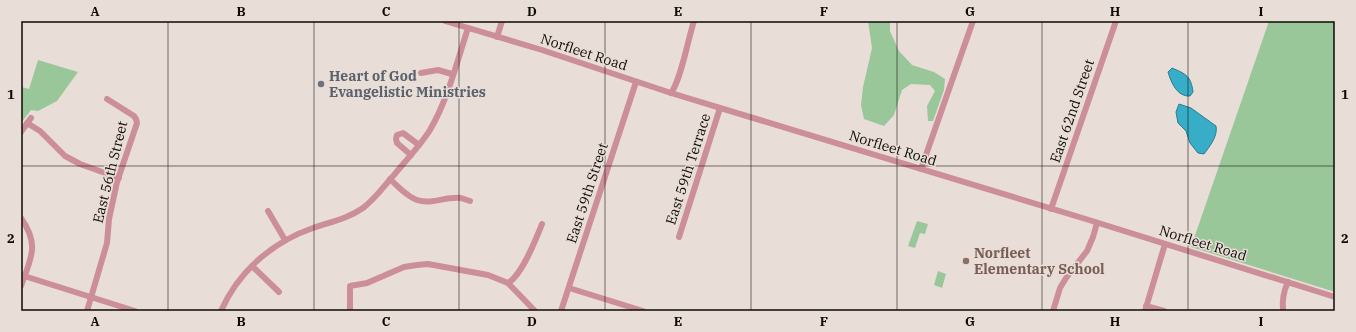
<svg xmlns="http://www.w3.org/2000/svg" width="1356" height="332" viewBox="0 0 1356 332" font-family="'IBM Plex Serif',serif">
<rect width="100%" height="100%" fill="#e9ded7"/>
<g fill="#9ac799">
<path d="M 868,21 L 890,21 L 890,31 L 899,51 L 912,65 L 934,72 L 945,79 L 944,90 L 933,121 L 928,121 L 927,106 L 935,91 L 930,85 L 911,84 L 902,90 L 894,115 L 884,126 L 864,119 L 861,105 L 863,87 L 872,48 Z"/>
<path d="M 1269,21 L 1335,21 L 1335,292 L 1191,247 Z"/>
<path d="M 38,60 L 78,72 L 57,101 L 38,111 L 31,110 L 21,123 L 21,87 L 29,89 Z"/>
<path d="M 917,221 L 928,224 L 925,234 L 920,233 L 915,248 L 908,246 Z"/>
<path d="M 938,271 L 946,274 L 942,288 L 934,285 Z"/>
</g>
<g fill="#37adc7" stroke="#2b7c8e">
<path d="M 1172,68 C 1186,74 1191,76 1193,92 L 1190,96 C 1177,97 1171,82 1168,72 Z"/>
<path d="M 1179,104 L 1191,108 L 1216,126 C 1218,136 1210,146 1204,154 L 1198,153 L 1190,143 L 1186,131 L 1178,123 L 1176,112 Z"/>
</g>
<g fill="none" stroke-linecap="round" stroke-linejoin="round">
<g stroke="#cc8f99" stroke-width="6">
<path d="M 445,21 L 542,50 L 671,93 L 1089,220 L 1335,297"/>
<path d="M 497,37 L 502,21"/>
<path d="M 421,73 L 438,70 L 452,74"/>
<path d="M 671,93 C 681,80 688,39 694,21"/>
<path d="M 27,123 L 40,131 L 65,156 L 80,164 L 119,178"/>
<path d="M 21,132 L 31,118"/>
<path d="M 411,155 L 397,143 L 396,139 L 397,135 L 403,133 L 419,145"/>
<path d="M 921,169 L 973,21"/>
<path d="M 390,179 C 398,187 407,196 417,200 C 432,205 446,196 461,198 C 464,199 467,200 470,201"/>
<path d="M 1051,209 L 1116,21"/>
<path d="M 268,211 L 285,240"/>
<path d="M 21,218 C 40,245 31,258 21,286"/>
<path d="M 679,237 L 720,108"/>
<path d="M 252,266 L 279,292"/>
<path d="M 21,275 L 135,311"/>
<path d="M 508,283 C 522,275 536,239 542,224"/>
<path d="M 569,288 L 643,311"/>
<path d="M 1146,306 L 1164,311"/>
<path d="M 87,311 L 107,243 L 109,219 L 117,182 L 137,123 L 136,119 L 134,116 L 107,99"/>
<path d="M 221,311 C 238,272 272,242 313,228 C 330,222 347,219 363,208 C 375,199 384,186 394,175 C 406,160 420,146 430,130 C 448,99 457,62 468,28"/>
<path d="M 350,311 L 350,286 L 367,283 L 404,267 L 417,265 L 428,264 L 488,275 L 508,283 L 535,311"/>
<path d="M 561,311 L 636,82"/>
<path d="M 1053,311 L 1060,288 L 1066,278 L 1087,251 L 1093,237 L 1097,223"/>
<path d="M 1145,311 L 1165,244"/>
<path d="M 1283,311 C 1282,300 1283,292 1288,282"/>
</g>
</g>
<path fill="none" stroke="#0e0a08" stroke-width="1" stroke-opacity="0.55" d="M 168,21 L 168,311M 314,21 L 314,311M 459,21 L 459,311M 605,21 L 605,311M 751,21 L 751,311M 897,21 L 897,311M 1042,21 L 1042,311M 1188,21 L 1188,311M 21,166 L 1335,166"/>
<circle fill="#6b7280" stroke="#e9ded7" stroke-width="1.5" cx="321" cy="84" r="4"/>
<circle fill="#8d6e63" stroke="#e9ded7" stroke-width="1.5" cx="966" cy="261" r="4"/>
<g text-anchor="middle" stroke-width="3" stroke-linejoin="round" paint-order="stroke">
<g font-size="14" fill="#0e0a08" stroke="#e9ded7">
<text transform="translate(584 52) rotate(18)" y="5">Norfleet Road</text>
<text transform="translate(1072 111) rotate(-71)" y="5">East 62nd Street</text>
<text transform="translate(893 148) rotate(17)" y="5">Norfleet Road</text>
<text transform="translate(688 169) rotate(-72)" y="5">East 59th Terrace</text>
<text transform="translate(110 172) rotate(-76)" y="5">East 56th Street</text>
<text transform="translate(587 193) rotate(-72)" y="5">East 59th Street</text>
<text transform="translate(1203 243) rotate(17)" y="5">Norfleet Road</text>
</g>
<g font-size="14" font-weight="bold" fill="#5b616d" stroke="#e9ded7" text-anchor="start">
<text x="329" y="81">Heart of God<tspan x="329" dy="16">Evangelistic Ministries</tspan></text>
</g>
<g font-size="14" font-weight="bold" fill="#785e54" stroke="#e9ded7" text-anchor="start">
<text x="974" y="258">Norfleet<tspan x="974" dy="16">Elementary School</tspan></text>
</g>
</g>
<rect width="1356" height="332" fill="none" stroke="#e9ded7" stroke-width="44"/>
<rect x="22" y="22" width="1312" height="288" fill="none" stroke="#0e0a08" stroke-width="1.5"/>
<g font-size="13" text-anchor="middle" font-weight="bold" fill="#0e0a08">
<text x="95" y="16">A</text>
<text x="241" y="16">B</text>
<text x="386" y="16">C</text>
<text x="532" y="16">D</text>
<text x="678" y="16">E</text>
<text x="824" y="16">F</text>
<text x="970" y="16">G</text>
<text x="1115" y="16">H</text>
<text x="1261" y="16">I</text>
<text x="11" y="99">1</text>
<text x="1345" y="99">1</text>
<text x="11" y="243">2</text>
<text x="1345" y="243">2</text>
<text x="95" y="326">A</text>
<text x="241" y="326">B</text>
<text x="386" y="326">C</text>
<text x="532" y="326">D</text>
<text x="678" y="326">E</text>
<text x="824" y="326">F</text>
<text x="970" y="326">G</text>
<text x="1115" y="326">H</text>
<text x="1261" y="326">I</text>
</g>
</svg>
